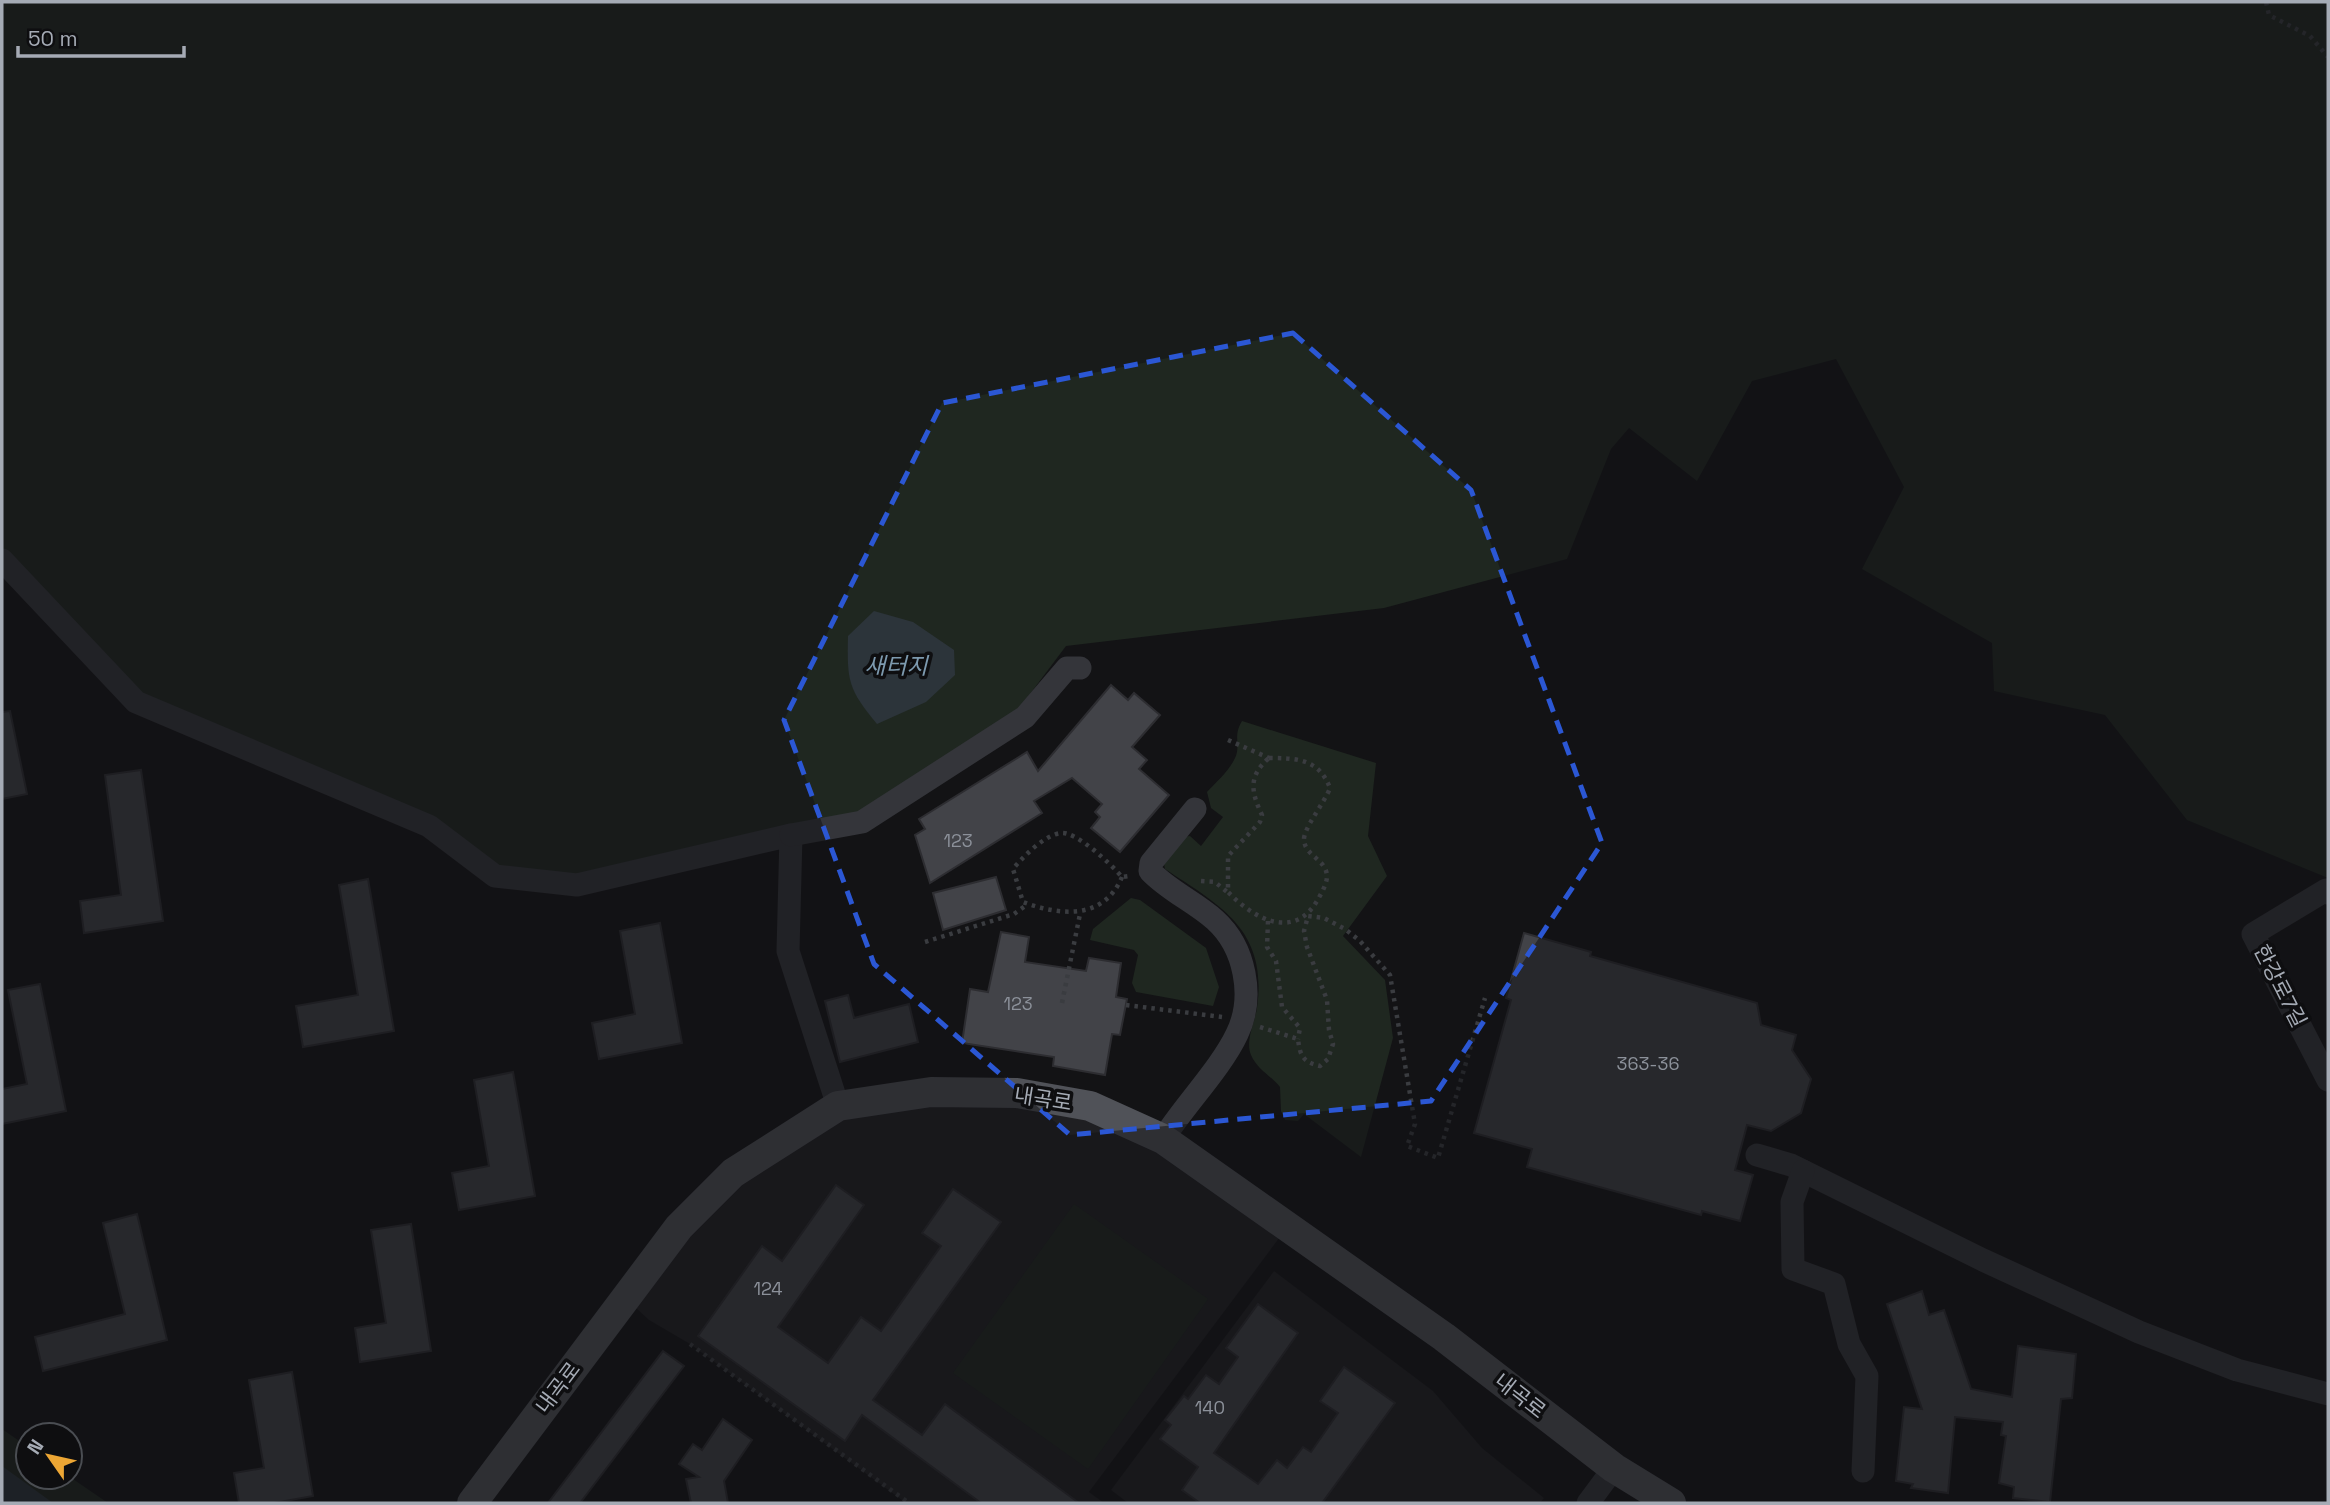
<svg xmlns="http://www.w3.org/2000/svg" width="2330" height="1505" viewBox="0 0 2330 1505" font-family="'Space Grotesk','Noto Sans KR',sans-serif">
<rect width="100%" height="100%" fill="#131315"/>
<g fill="#1f1f22">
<path d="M 838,1106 L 1090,1106 L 1289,1225 L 1089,1492 L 1104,1503 L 906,1503 L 690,1344 L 649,1320 L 625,1298 L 679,1227 Z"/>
<path d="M 1274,1271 L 1433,1391 L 1482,1448 L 1544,1498 L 1540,1503 L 1128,1503 L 1111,1490 Z"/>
</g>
<g fill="#1f2720">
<path d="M 2,2 L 2328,2 L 2328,878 L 2187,820 L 2105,715 L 1994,691 L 1992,643 L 1862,569 L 1904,487 L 1836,359 L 1752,381 L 1697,481 L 1629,428 L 1611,449 L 1567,559 L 1384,608 L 1066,646 L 1018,710 L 857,813 L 577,885 L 495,876 L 429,826 L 136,702 L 2,560 Z"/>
<path d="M 1242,721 L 1376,763 L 1368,836 L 1387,876 L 1343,936 L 1385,980 L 1393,1038 L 1361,1157 L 1304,1114 L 1298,1121 L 1285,1120 L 1281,1111 L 1280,1087 C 1271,1076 1257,1069 1251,1055 C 1245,1041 1255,1022 1257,1008 C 1268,930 1221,906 1165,869 L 1164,864 L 1183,837 L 1190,836 L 1201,846 L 1223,817 L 1211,808 L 1207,792 C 1216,782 1228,772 1234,760 C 1242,746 1232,737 1242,721 Z"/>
<path d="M 1131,898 L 1140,900 L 1206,948 L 1219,987 L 1213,1006 L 1136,992 L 1132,983 L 1138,955 L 1134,950 L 1090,940 L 1093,929 Z"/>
<path d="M 1074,1204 L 1208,1299 L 1088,1469 L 953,1373 Z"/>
<path d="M 2,1429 L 28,1447 L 28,1477 L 70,1477 L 108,1503 L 2,1503 Z"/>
</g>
<g fill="#2c343a">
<path d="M 874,611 L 913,622 L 954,650 L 955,675 L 926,702 L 877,724 C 848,689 847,681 848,636 Z"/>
<path d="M 2,1466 L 53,1503 L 2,1503 Z"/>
</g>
<g fill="#424348" stroke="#2d2d31" stroke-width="2">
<path d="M 1111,685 L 1128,700 L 1134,693 L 1160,715 L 1132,747 L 1147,760 L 1139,769 L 1169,795 L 1120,852 L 1091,828 L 1100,817 L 1095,812 L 1102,804 L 1072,778 L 1034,801 L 1042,813 L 930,883 L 915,835 L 925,829 L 919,819 L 1027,752 L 1038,771 Z"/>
<path d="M 10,711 L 27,794 L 2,799 L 2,712 Z"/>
<path d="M 141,770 L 163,921 L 84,933 L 80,901 L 121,895 L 105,775 Z"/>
<path d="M 996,877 L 1006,910 L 943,930 L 933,893 Z"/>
<path d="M 368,879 L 394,1031 L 303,1047 L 296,1006 L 358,995 L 339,885 Z"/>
<path d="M 660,923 L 682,1043 L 599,1059 L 592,1023 L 635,1014 L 620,931 Z"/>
<path d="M 1001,932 L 1029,937 L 1025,962 L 1086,971 L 1089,958 L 1121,963 L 1116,997 L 1127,999 L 1120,1035 L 1112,1034 L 1105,1075 L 1053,1066 L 1054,1057 L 962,1043 L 970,989 L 988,992 Z"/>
<path d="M 1524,933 L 1591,952 L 1590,956 L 1757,1003 L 1761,1025 L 1796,1035 L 1792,1050 L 1811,1079 L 1801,1113 L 1771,1131 L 1747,1125 L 1735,1170 L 1753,1175 L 1740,1221 L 1702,1211 L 1701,1215 L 1527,1167 L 1532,1149 L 1474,1133 L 1511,1000 L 1506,998 Z"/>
<path d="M 40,984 L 66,1111 L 2,1124 L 2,1089 L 27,1084 L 8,990 Z"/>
<path d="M 848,995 L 854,1018 L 909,1004 L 918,1042 L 840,1062 L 825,1001 Z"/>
<path d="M 513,1072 L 535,1196 L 459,1210 L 452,1173 L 489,1166 L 474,1080 Z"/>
<path d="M 836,1185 L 864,1205 L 778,1327 L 828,1363 L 861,1317 L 881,1331 L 941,1246 L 922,1233 L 953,1189 L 1001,1222 L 873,1400 L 922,1435 L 945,1404 L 1079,1503 L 981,1503 L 862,1415 L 845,1441 L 698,1336 L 762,1246 L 782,1261 Z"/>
<path d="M 137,1214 L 167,1340 L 43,1371 L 35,1337 L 125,1314 L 103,1223 Z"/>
<path d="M 411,1224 L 431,1351 L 360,1362 L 355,1328 L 386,1323 L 371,1230 Z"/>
<path d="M 1922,1291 L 1929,1315 L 1944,1310 L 1971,1389 L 2012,1397 L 2018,1346 L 2076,1354 L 2072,1398 L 2061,1399 L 2050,1502 L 2013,1498 L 2014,1487 L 1999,1483 L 2006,1436 L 2001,1435 L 2003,1422 L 1955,1417 L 1948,1493 L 1911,1488 L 1913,1484 L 1896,1481 L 1904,1407 L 1922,1409 L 1887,1304 Z"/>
<path d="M 1258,1304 L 1298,1333 L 1214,1453 L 1258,1484 L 1277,1460 L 1287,1468 L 1303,1447 L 1311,1452 L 1338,1413 L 1320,1401 L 1344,1367 L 1395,1403 L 1322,1503 L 1200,1503 L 1182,1490 L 1198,1467 L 1160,1439 L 1171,1425 L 1165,1420 L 1184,1396 L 1188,1399 L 1206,1375 L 1219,1384 L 1238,1357 L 1226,1348 Z"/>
<path d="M 663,1351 L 684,1366 L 580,1503 L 548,1503 Z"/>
<path d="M 292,1372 L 313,1496 L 274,1503 L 239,1503 L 234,1473 L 264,1468 L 249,1380 Z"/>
<path d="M 723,1419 L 752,1440 L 724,1481 L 728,1503 L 691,1503 L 686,1479 L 699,1477 L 679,1464 L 693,1444 L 702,1450 Z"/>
</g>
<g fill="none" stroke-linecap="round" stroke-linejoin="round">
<g stroke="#3a3c40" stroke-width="4.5" stroke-dasharray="3.5 5" stroke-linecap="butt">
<path d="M 2266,2 L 2269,15 L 2310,36 L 2328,57"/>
<path d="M 1228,740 L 1269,758"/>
<path d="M 1269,758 C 1297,758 1319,759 1330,788 C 1325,802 1303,829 1304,840 C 1305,856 1326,859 1327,876 C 1327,884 1321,894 1317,901 C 1293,941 1253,918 1228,892 L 1228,856 L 1260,822 L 1262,815 C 1251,792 1248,776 1269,758 Z"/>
<path d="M 1122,877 C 1104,920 1060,916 1023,902 L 1013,869 C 1023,857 1044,835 1061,833 C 1076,831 1112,865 1122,877 L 1129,876"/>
<path d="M 1201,881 L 1215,882 L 1227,892"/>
<path d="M 1268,921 L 1267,947 L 1276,961 L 1282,1007 L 1300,1028 L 1298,1039"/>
<path d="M 925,942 L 1014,914 L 1028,904"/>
<path d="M 1062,1003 L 1080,914"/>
<path d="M 1126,1005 L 1222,1017"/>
<path d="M 1260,1027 L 1298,1039 C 1300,1056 1303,1062 1320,1066 L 1328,1059 L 1333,1044 L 1329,1030 L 1327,1000 L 1307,947 L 1304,931 L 1308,916 L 1324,918 L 1345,929 L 1360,941 L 1390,975 L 1415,1124 L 1407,1146 L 1438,1158 L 1485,998"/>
<path d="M 690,1344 L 909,1503"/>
</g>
<g stroke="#34353a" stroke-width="23">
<path d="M 2,560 L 136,702 L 429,826 L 495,876 L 577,885 L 791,835 L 788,951 L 838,1106"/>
<path d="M 791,835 L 862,822 L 1025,717 L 1067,668 L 1080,668"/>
<path d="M 2328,893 L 2326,890 L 2253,934 L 2328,1080"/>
<path d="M 1163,1139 C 1184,1106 1221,1068 1237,1034 C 1255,997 1245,947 1215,920 C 1195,902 1169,891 1150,871 L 1151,863 L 1195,809"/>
<path d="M 1757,1155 L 1791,1165 L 1983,1260 L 2139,1332 L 2237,1370 L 2328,1394"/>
<path d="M 1803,1171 L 1792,1202 L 1793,1269 L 1834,1284 L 1849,1344 L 1867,1376 L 1863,1471"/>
<path d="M 1588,1503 L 1614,1468"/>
</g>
<path stroke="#505258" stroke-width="30" d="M 472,1503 L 679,1227 L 733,1173 L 838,1106 L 931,1092 L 1017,1093 L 1090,1106 L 1163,1139 L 1444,1337 L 1614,1468 L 1671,1503"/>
</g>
<path d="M0 0H2330V1505H0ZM 1293,333 L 1471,490 L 1602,843 L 1431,1101 L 1070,1135 L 874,964 L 784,720 L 942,403 Z" fill="#131315" fill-opacity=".55" fill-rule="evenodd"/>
<path fill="none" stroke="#2b57d4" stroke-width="5" stroke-dasharray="14 9" stroke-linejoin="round" d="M 1293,333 L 1471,490 L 1602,843 L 1431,1101 L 1070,1135 L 874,964 L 784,720 L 942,403 Z"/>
<g text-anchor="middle" stroke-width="7" stroke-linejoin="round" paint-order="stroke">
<g font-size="18" fill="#8c919a">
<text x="958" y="847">123</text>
<text x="1018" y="1010">123</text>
<text x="1648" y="1070">363-36</text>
<text x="768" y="1295">124</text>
<text x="1210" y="1414">140</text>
</g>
<g font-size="21" fill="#a5abb5" stroke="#0e0e10">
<text transform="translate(2280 986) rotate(63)" y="7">한강로7길</text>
<text transform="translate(1043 1099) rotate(9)" y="7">내곡로</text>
<text transform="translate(558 1388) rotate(-53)" y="7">내곡로</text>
<text transform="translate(1520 1396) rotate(38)" y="7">내곡로</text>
</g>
<g font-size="23" font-style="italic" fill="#7d9aaf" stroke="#0e0e10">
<text x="896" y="674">새터지</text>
</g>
</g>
<rect width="2330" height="1505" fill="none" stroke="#a5abb5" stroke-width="7"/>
<g transform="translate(49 1456) rotate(304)"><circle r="33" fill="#0e0e10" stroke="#4a4d52" stroke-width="2"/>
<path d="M0-5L12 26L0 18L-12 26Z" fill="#eca634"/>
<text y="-10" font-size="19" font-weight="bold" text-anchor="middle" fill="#a5abb5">N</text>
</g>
<path d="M18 46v10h166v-10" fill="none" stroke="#a5abb5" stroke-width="3.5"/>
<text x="28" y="46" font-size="21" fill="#a5abb5" stroke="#0e0e10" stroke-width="5" paint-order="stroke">50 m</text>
</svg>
